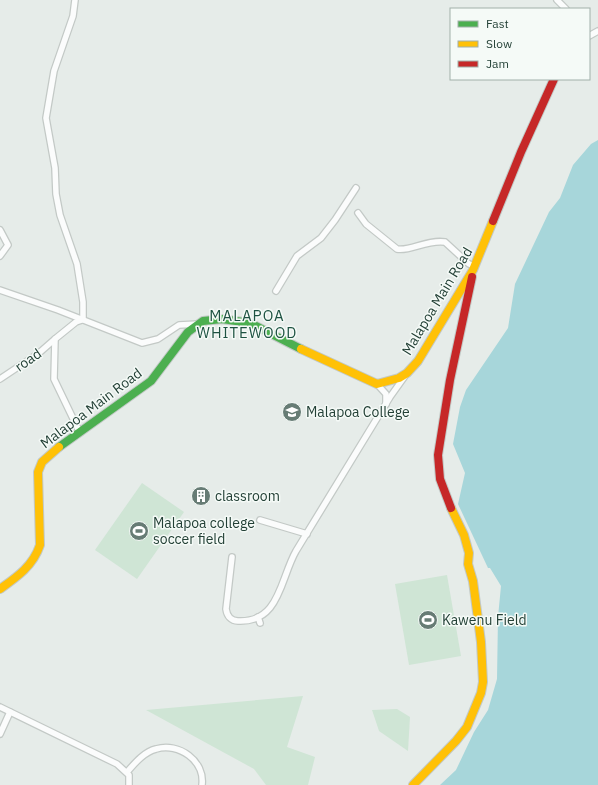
<svg xmlns="http://www.w3.org/2000/svg" width="598" height="785" viewBox="0 0 598 785" font-family="'IBM Plex Sans',sans-serif">
<rect width="100%" height="100%" fill="#e6ece9"/>
<g fill="#cfe5d5">
<path d="M 142,483 L 184,512 L 137,579 L 95,550 Z"/>
<path d="M 447,575 L 461,656 L 409,665 L 395,584 Z"/>
<path d="M 303,696 L 287,747 L 315,757 L 308,785 L 266,785 L 254,769 L 146,710 Z"/>
<path d="M 397,709 L 410,717 L 408,751 L 379,731 L 372,710 Z"/>
</g>
<path fill="#a7d6da" d="M 598,140 L 598,785 L 440,785 L 456,770 L 474,732 L 488,710 L 497,679 L 498,617 L 501,586 L 490,568 L 488,568 L 458,504 L 465,473 L 453,444 L 460,407 L 466,390 L 508,328 L 515,284 L 549,212 L 560,198 L 573,165 L 591,144 Z"/>
<g fill="none" stroke-linecap="round" stroke-linejoin="round">
<defs>
<g id="street">
<path d="M 75,0 L 73,16 L 54,71 L 46,118 L 55,168 L 56,194 L 60,215 L 77,264 L 83,302 L 83,319"/>
<path d="M 557,0 L 566,9"/>
<path d="M 589,36 L 598,31"/>
<path d="M 358,213 L 366,224 L 397,249 C 409,252 428,239 445,242 L 469,264 L 475,266"/>
<path d="M 0,230 L 8,245 L 0,256"/>
<path d="M 0,290 L 58,310 L 142,343 L 158,339 L 179,325 L 198,324"/>
<path d="M 276,291 L 297,256 L 321,238 L 335,220 L 356,188"/>
<path d="M 0,379 L 39,353 L 55,339"/>
<path d="M 377,384 L 386,394 L 386,404"/>
<path d="M 80,433 L 54,379 L 55,339 L 76,322 L 82,320"/>
<path d="M 260,520 L 307,534"/>
<path d="M 232,557 L 226,609 C 227,616 231,621 238,621 C 280,623 280,579 296,551 L 390,397 L 405,376"/>
<path d="M 258,617 L 260,623"/>
<path d="M 0,707 L 117,764 L 129,775 L 129,785"/>
<path d="M 0,734 L 10,712"/>
<path d="M 127,772 C 135,763 144,752 156,749 C 179,742 205,761 202,785"/>
</g>
<path id="fast" d="M 59,447 L 151,381 L 188,332 L 203,321 L 222,319 L 250,323 L 301,349"/>
<g id="slow">
<path d="M 301,349 L 377,384 L 399,378 L 407,373 L 418,361 L 473,270 L 493,221"/>
<path d="M 0,589 C 17,577 33,566 40,545 L 38,472 L 42,462 L 59,447"/>
<path d="M 413,785 L 456,741 L 467,727 L 481,693 L 483,682 L 481,642 L 473,581 L 468,564 L 469,553 L 464,535 L 451,508"/>
</g>
<g id="jam">
<path d="M 493,221 L 521,152 L 554,79"/>
<path d="M 451,508 L 440,479 L 438,455 L 450,380 L 472,277"/>
</g>
</defs>
<use href="#street" stroke="#c3c9c6" stroke-width="8"/>
<use href="#fast" stroke="#c2c9c6" stroke-width="10"/>
<use href="#slow" stroke="#c2c9c6" stroke-width="10"/>
<use href="#jam" stroke="#c2c9c6" stroke-width="10"/>
<use href="#street" stroke="#fbfcfc" stroke-width="5.5"/>
<use href="#fast" stroke="#4caf50" stroke-width="8"/>
<use href="#slow" stroke="#ffc107" stroke-width="8"/>
<use href="#jam" stroke="#c62828" stroke-width="8"/>
</g>
<defs>
<symbol id="school-disc" viewBox="-11 -11 22 22"><circle r="9.5" fill="#677c75" stroke="#f5faf7"/><path d="M0-5L7-2L0 1L-7-2ZM-4 1L0 2.5L4 1V4Q0 6-4 4Z" fill="#fff"/></symbol>
<symbol id="building-disc" viewBox="-11 -11 22 22"><circle r="9.5" fill="#677c75" stroke="#f5faf7"/><path d="M-4-6H4V6H1V3H-1V6H-4ZM-2.5-4.3h1.7v1.8h-1.7ZM.8-4.3h1.7v1.8H.8ZM-2.5-1h1.7V.8h-1.7ZM.8-1h1.7V.8H.8Z" fill="#fff"/></symbol>
<symbol id="stadium-disc" viewBox="-11 -11 22 22"><circle r="9.5" fill="#677c75" stroke="#f5faf7"/><path d="M0-5a6.5 5 0 1 0 0 10a6.5 5 0 1 0 0-10ZM-3.5-1.8h7v3.6h-7Z" fill="#fff"/></symbol>
</defs>
<g fill-rule="evenodd">
<use href="#school-disc" x="281" y="401" width="22" height="22"/>
<use href="#building-disc" x="190" y="485" width="22" height="22"/>
<use href="#stadium-disc" x="128" y="520" width="22" height="22"/>
<use href="#stadium-disc" x="417" y="609" width="22" height="22"/>
</g>
<g text-anchor="middle" stroke-width="3" stroke-linejoin="round" paint-order="stroke">
<g font-size="14" fill="#234036" stroke="#f5faf7">
<text transform="translate(437 301) rotate(-59)" y="5">Malapoa Main Road</text>
<text transform="translate(28 360) rotate(-35)" y="5">road</text>
<text transform="translate(91 408) rotate(-37)" y="5">Malapoa Main Road</text>
</g>
<g font-size="14" fill="#234036" stroke="#f5faf7" text-anchor="start">
<text x="306" y="417">Malapoa College</text>
<text x="215" y="501">classroom</text>
<text x="153" y="528">Malapoa college<tspan x="153" dy="16">soccer field</tspan></text>
<text x="442" y="625">Kawenu Field</text>
</g>
<g font-size="15" letter-spacing="1" fill="#1e5342" stroke="#f5faf7">
<text x="247" y="321">MALAPOA<tspan x="247" dy="17">WHITEWOOD</tspan></text>
</g>
</g>
<rect x="450" y="8" width="140" height="72" fill="#f5faf7" stroke="#a1b0aa"/>
<rect x="458" y="21" width="20" height="6" fill="#4caf50" stroke="#a1b0aa"/>
<text x="486" y="28" font-size="12" fill="#234036">Fast</text>
<rect x="458" y="41" width="20" height="6" fill="#ffc107" stroke="#a1b0aa"/>
<text x="486" y="48" font-size="12" fill="#234036">Slow</text>
<rect x="458" y="61" width="20" height="6" fill="#c62828" stroke="#a1b0aa"/>
<text x="486" y="68" font-size="12" fill="#234036">Jam</text>
</svg>
